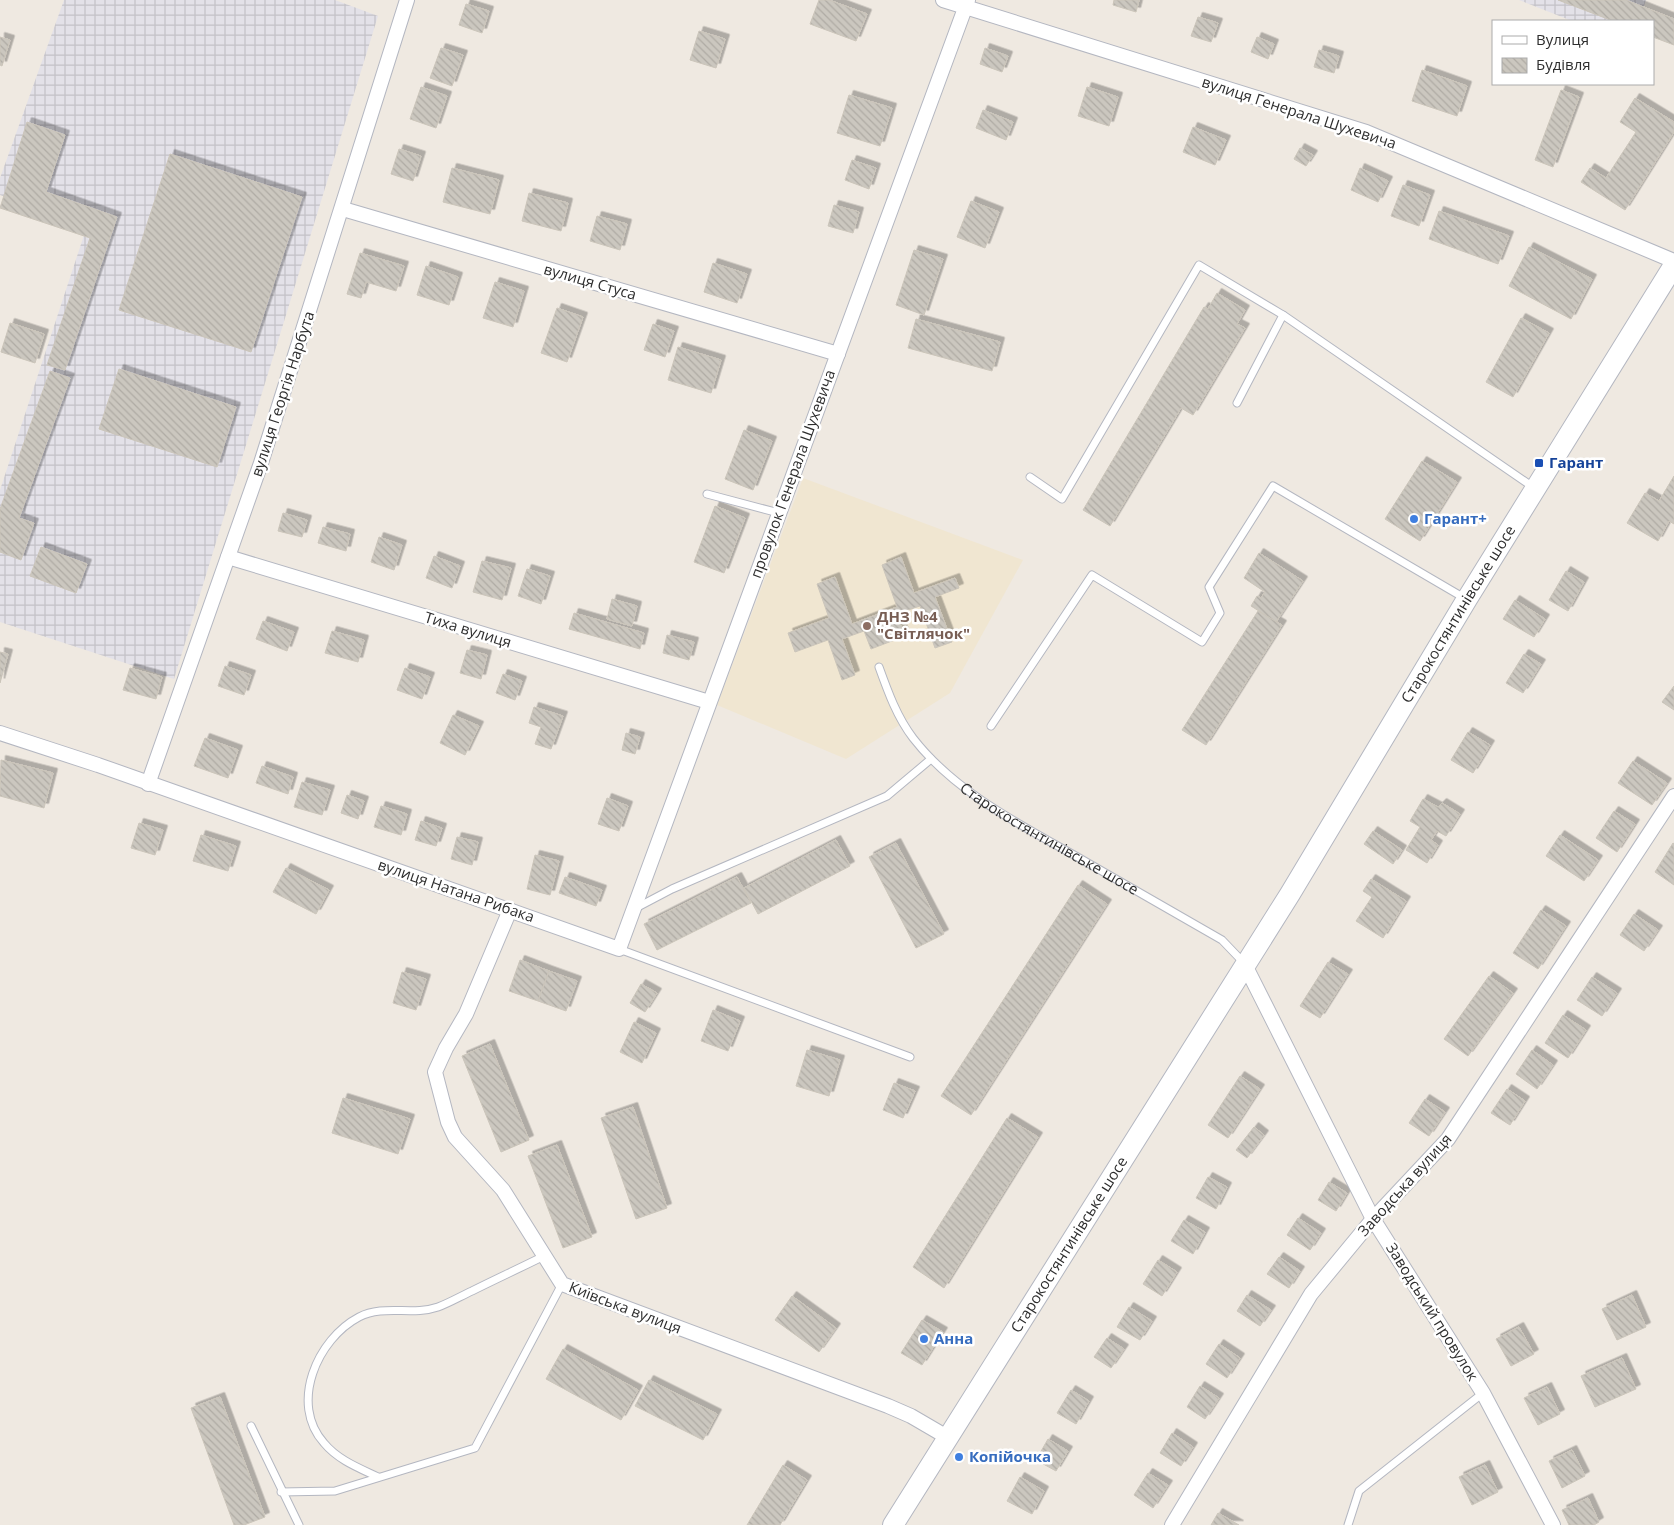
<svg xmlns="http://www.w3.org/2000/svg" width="1674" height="1525" viewBox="0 0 1674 1525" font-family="'Open Sans',sans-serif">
<defs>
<pattern id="industrial-grid" width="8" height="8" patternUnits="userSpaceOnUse" patternTransform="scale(1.25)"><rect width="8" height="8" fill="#e3e1e8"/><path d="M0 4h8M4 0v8" fill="none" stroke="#c3c1c7"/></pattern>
<pattern id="building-back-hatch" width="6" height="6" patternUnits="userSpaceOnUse" patternTransform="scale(1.25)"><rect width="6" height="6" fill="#cbc7bf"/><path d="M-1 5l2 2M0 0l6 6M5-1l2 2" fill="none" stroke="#afaba4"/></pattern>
<filter id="shadow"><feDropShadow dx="4.5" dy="-4.5" stdDeviation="0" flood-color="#0004"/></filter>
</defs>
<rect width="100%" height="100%" fill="#efe9e1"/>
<g fill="url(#industrial-grid)">
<path d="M 64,0 L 335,0 L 378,16 L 174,679 L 0,622 L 0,490 L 87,226 L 0,195 L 0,178 Z"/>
<path d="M 1519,0 L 1646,0 L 1639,21 L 1572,21 Z"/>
</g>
<path fill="#f0e6d1" d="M 803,478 L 1023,560 L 950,693 L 846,759 L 717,705 Z"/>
<g fill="url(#building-back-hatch)" stroke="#cbc5ba" filter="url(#shadow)">
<path d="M 819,0 L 829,0 L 867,14 L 856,41 L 810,24 Z"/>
<path d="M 1114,0 L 1139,0 L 1136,12 L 1113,5 Z"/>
<path d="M 1558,0 L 1626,0 L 1674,19 L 1674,45 L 1653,37 L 1653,21 L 1613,21 Z"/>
<path d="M 466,4 L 489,11 L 482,33 L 459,25 Z"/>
<path d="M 1198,17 L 1218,23 L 1211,42 L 1191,36 Z"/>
<path d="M 699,31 L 725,39 L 716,68 L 690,60 Z"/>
<path d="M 0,37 L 10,40 L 2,66 L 0,65 Z"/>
<path d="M 1257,37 L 1274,44 L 1268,59 L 1251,52 Z"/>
<path d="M 441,48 L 463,55 L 452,86 L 430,78 Z"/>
<path d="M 985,48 L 1008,56 L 1002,72 L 980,64 Z"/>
<path d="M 1319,50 L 1339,56 L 1334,73 L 1314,67 Z"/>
<path d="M 1422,70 L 1467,86 L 1457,116 L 1412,101 Z"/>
<path d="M 421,87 L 447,96 L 436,128 L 410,119 Z"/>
<path d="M 1087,87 L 1118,97 L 1109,126 L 1078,116 Z"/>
<path d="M 1561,90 L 1579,97 L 1553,167 L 1535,160 Z"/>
<path d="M 849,95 L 892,108 L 880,146 L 837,133 Z"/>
<path d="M 1635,98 L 1674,122 L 1674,132 L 1625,210 L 1581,182 L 1590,168 L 1606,178 L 1636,132 L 1620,122 Z"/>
<path d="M 983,110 L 1013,122 L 1006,140 L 976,128 Z"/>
<path d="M 27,122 L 65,135 L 46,192 L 117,217 L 65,370 L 47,365 L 90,238 L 0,208 Z"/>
<path d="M 1193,127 L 1226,140 L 1215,165 L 1183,152 Z"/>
<path d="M 1300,148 L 1313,155 L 1306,166 L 1294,159 Z"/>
<path d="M 399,149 L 421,156 L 413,181 L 391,174 Z"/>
<path d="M 170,154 L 302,197 L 251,352 L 119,310 Z"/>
<path d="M 852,160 L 876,168 L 869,189 L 845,180 Z"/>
<path d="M 452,168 L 499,180 L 490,214 L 443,202 Z"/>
<path d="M 1360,168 L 1388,181 L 1378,202 L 1351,190 Z"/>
<path d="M 1403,185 L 1430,195 L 1419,226 L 1391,216 Z"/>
<path d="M 529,193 L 568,203 L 561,231 L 522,221 Z"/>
<path d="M 971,201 L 999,212 L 985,248 L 957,237 Z"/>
<path d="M 834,205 L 859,212 L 853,233 L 828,226 Z"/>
<path d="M 1439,211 L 1509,236 L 1498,264 L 1429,239 Z"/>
<path d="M 597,216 L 627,224 L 620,250 L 590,241 Z"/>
<path d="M 1529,247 L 1592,279 L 1571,319 L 1509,286 Z"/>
<path d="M 914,250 L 943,259 L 924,315 L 896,305 Z"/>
<path d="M 360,253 L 404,266 L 396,291 L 366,282 L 361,298 L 347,294 Z"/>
<path d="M 713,263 L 747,274 L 737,303 L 704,292 Z"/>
<path d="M 426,266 L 458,277 L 449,305 L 417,295 Z"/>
<path d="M 495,282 L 524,291 L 513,327 L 483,318 Z"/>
<path d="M 1217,293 L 1245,310 L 1237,324 L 1245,328 L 1193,415 L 1181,408 L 1110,526 L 1083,510 L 1204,307 L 1208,309 Z"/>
<path d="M 557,308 L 583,317 L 567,362 L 541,353 Z"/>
<path d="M 1521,318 L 1549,333 L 1513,397 L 1486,382 Z"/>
<path d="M 916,319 L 1000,342 L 992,371 L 908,348 Z"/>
<path d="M 10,323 L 44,334 L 35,363 L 1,352 Z"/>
<path d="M 653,324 L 674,331 L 665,357 L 644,350 Z"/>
<path d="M 678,347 L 721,360 L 711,393 L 668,380 Z"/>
<path d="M 119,369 L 236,407 L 217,467 L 99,429 Z"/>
<path d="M 50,371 L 70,378 L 19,518 L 34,523 L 21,560 L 0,552 L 0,509 Z"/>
<path d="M 744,430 L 772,441 L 753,490 L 725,479 Z"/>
<path d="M 1422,461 L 1457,482 L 1420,541 L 1385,519 Z"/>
<path d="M 1674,476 L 1674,524 L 1669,521 L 1658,541 L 1627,523 L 1645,493 L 1659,501 Z"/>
<path d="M 715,506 L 745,518 L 724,573 L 694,562 Z"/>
<path d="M 283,513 L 307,520 L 302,537 L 278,531 Z"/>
<path d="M 323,527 L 350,534 L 346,551 L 318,543 Z"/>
<path d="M 379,537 L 402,545 L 394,570 L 371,562 Z"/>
<path d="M 41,547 L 87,564 L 76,593 L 30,576 Z"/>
<path d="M 1259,553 L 1303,581 L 1276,622 L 1251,606 L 1257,596 L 1261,598 L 1265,592 L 1244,578 Z"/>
<path d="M 434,556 L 460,566 L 452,588 L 426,578 Z"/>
<path d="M 901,557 L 914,593 L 955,578 L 959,588 L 935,597 L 952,642 L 935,648 L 920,606 L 896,614 L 905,636 L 871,649 L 864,631 L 842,639 L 855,675 L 842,680 L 828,640 L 795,652 L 788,633 L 829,618 L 817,584 L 835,577 L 852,624 L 897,607 L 882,565 Z"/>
<path d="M 482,561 L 511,568 L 502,600 L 473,592 Z"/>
<path d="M 527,569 L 550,576 L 541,604 L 518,596 Z"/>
<path d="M 1566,571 L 1584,582 L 1568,611 L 1549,600 Z"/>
<path d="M 612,599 L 637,606 L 632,626 L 607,619 Z"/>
<path d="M 1515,600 L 1545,619 L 1534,637 L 1503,619 Z"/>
<path d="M 1258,611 L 1282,625 L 1206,745 L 1182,730 Z"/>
<path d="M 574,613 L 644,633 L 640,649 L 569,629 Z"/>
<path d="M 263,621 L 294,632 L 287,651 L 256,639 Z"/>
<path d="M 332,631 L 364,640 L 358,662 L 325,653 Z"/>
<path d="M 667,635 L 694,642 L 689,660 L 663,653 Z"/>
<path d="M 467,650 L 487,655 L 481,679 L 460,673 Z"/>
<path d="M 0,652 L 8,654 L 0,683 Z"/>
<path d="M 1524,654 L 1541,664 L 1523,693 L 1506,683 Z"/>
<path d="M 225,666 L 251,675 L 244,695 L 218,686 Z"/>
<path d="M 130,668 L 162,677 L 156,699 L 123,690 Z"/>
<path d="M 405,668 L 430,677 L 422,699 L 397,690 Z"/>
<path d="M 503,674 L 522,681 L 515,700 L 496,693 Z"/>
<path d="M 1674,686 L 1674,710 L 1662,702 Z"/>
<path d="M 534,707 L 563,716 L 551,749 L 535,744 L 541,727 L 529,723 Z"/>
<path d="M 453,715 L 479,726 L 465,755 L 440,743 Z"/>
<path d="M 1468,732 L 1490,745 L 1473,773 L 1451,760 Z"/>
<path d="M 626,733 L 640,737 L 635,754 L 622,750 Z"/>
<path d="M 205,738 L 238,750 L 228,778 L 194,766 Z"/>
<path d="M 1,760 L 53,773 L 44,808 L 0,796 Z"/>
<path d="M 1633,761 L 1667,783 L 1652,805 L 1618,783 Z"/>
<path d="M 262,766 L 293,777 L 288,794 L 256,783 Z"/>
<path d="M 302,782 L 330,790 L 322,815 L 294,807 Z"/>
<path d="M 347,795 L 364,801 L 358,819 L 341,813 Z"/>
<path d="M 607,798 L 628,806 L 619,831 L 598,824 Z"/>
<path d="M 1423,799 L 1438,807 L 1442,803 L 1460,814 L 1446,836 L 1437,831 L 1431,840 L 1438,845 L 1427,863 L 1406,850 L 1420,827 L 1410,821 Z"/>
<path d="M 381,806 L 407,814 L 401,835 L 374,827 Z"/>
<path d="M 1614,811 L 1635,824 L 1617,852 L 1596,838 Z"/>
<path d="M 421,821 L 442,828 L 436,846 L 415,840 Z"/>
<path d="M 139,823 L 163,830 L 155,855 L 131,848 Z"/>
<path d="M 1373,831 L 1402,850 L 1393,864 L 1364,844 Z"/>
<path d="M 201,835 L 236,846 L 228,871 L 193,861 Z"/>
<path d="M 1560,835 L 1598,860 L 1584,881 L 1546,856 Z"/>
<path d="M 457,837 L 478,842 L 472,865 L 451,859 Z"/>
<path d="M 836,840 L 850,866 L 758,914 L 744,888 Z"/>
<path d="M 896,843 L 944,934 L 916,948 L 869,857 Z"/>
<path d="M 1673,843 L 1674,844 L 1674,885 L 1655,872 Z"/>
<path d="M 535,855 L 559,861 L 550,895 L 527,889 Z"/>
<path d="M 286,868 L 329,890 L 316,914 L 273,892 Z"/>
<path d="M 565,877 L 602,890 L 596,906 L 559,893 Z"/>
<path d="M 737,877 L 751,903 L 657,950 L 644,924 Z"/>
<path d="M 1371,879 L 1406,901 L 1383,938 L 1356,921 L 1372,897 L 1363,891 Z"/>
<path d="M 1078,885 L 1107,904 L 971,1115 L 941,1096 Z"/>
<path d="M 1541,910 L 1566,926 L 1538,969 L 1513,953 Z"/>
<path d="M 1634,914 L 1658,930 L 1644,951 L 1620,935 Z"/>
<path d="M 520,960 L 549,971 L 538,1001 L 509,991 Z"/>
<path d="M 1328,962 L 1348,974 L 1320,1018 L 1300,1006 Z"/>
<path d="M 549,971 L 577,981 L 566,1011 L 538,1001 Z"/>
<path d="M 402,972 L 426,979 L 416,1010 L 393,1003 Z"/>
<path d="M 1489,976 L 1513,993 L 1468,1056 L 1444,1039 Z"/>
<path d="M 1592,977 L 1617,993 L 1602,1016 L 1577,1000 Z"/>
<path d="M 641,984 L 657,993 L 645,1012 L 630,1003 Z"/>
<path d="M 713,1010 L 740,1021 L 728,1051 L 701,1041 Z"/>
<path d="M 1563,1015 L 1586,1030 L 1568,1058 L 1545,1043 Z"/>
<path d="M 634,1022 L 656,1033 L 642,1063 L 620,1052 Z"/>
<path d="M 490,1044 L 529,1140 L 501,1152 L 462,1056 Z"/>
<path d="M 807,1050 L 840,1060 L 829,1096 L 796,1086 Z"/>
<path d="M 1532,1050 L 1553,1065 L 1537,1089 L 1516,1074 Z"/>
<path d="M 1240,1076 L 1260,1089 L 1228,1138 L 1208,1125 Z"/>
<path d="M 894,1083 L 915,1091 L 903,1118 L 883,1110 Z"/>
<path d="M 1507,1089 L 1525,1101 L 1510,1125 L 1491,1113 Z"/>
<path d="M 343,1098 L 410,1119 L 398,1154 L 332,1133 Z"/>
<path d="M 1425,1099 L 1445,1112 L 1429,1136 L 1409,1123 Z"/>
<path d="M 633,1107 L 667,1208 L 636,1219 L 601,1118 Z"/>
<path d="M 1007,1118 L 1038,1137 L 944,1288 L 913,1267 Z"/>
<path d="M 1254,1127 L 1264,1135 L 1247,1158 L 1236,1150 Z"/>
<path d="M 557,1145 L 592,1237 L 563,1248 L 528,1156 Z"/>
<path d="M 1208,1177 L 1227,1187 L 1216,1209 L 1196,1198 Z"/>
<path d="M 1329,1182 L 1347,1193 L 1336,1211 L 1318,1200 Z"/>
<path d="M 1298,1218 L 1321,1233 L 1310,1250 L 1287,1235 Z"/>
<path d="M 1184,1220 L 1205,1232 L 1193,1254 L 1171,1241 Z"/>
<path d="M 1279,1257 L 1300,1271 L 1289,1288 L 1267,1274 Z"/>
<path d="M 1158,1260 L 1177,1272 L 1162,1296 L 1143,1284 Z"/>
<path d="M 1247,1295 L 1271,1310 L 1260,1326 L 1237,1311 Z"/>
<path d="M 1632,1295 L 1646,1327 L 1617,1340 L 1602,1309 Z"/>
<path d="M 792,1296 L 836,1328 L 819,1352 L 775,1320 Z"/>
<path d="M 1129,1307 L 1152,1321 L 1140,1340 L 1117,1327 Z"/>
<path d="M 922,1320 L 943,1332 L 922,1365 L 901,1353 Z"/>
<path d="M 1519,1327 L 1534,1354 L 1511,1366 L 1496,1339 Z"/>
<path d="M 1107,1338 L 1124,1349 L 1111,1368 L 1094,1357 Z"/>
<path d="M 1219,1344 L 1240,1358 L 1227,1378 L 1206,1364 Z"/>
<path d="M 563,1349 L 638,1390 L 621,1420 L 546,1379 Z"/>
<path d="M 1622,1358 L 1636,1389 L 1595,1407 L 1581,1376 Z"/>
<path d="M 649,1380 L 717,1414 L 703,1440 L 635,1406 Z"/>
<path d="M 1200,1386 L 1219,1398 L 1205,1419 L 1187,1407 Z"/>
<path d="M 1547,1387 L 1560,1414 L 1538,1425 L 1524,1398 Z"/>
<path d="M 1071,1390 L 1089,1401 L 1076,1424 L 1057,1413 Z"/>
<path d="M 220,1397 L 265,1517 L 244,1525 L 234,1525 L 191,1408 Z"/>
<path d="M 1172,1433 L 1193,1447 L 1181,1466 L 1160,1453 Z"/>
<path d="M 1048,1439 L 1068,1451 L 1056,1471 L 1036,1460 Z"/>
<path d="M 1572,1450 L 1585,1476 L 1562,1488 L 1549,1461 Z"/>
<path d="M 783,1465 L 807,1480 L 780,1525 L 747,1525 Z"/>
<path d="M 1485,1465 L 1498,1492 L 1472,1505 L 1459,1477 Z"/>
<path d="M 1148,1473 L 1168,1485 L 1153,1508 L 1134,1495 Z"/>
<path d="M 1020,1477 L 1044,1491 L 1032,1514 L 1007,1501 Z"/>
<path d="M 1588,1498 L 1599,1522 L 1594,1525 L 1569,1525 L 1562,1510 Z"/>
<path d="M 1218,1513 L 1239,1525 L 1211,1525 Z"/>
</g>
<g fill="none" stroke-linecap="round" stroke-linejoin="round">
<defs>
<g id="lane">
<path d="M 1237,403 L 1283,315"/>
<path d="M 1030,477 L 1062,499 L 1199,265 L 1283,315 L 1533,487"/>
<path d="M 707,494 L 779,513"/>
<path id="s1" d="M 879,667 C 888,692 897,717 913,738 C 954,791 1017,823 1074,855 C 1123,883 1173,912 1222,940 L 1244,963"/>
<path d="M 991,726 L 1092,575 L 1202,642 L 1220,613 L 1209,587 L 1273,486 L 1466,599"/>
<path d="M 634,909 L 672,889 L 887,796 L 931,759"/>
<path d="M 619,949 L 910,1057"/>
<path d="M 251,1426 L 299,1525"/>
<path d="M 378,1477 C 359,1468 338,1460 324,1443 C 289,1404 317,1339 359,1317 C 384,1304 412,1316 438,1307 C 449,1303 461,1296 472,1291 C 496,1279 520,1268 544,1256"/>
<path d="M 281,1492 L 335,1491 L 475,1448 L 562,1284"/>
<path d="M 1348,1525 L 1359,1491 L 1483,1393"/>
</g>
<g id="street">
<path d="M 943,0 L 1366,132 L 1674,261"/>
<path d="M 343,209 L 838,354"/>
<path d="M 228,557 L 709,702"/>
<path d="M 0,733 L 98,765 L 619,949 L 968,0"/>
<path d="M 148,784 L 261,463 L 407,0"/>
<path d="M 510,910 L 466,1014 L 446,1048 L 435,1072 L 448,1122 L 455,1137 L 503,1190 L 562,1284 L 888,1406 L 911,1416 L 947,1437"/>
<path d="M 1245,965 L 1373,1219 L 1483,1393 L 1553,1525"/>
<path d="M 1172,1525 L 1311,1294 L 1373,1219 L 1448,1139 L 1674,796"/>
</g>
<g id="secondary">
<path id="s2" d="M 893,1525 L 1290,894 L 1467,599 L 1674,265"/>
</g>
</defs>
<use href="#lane" stroke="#b4b7c1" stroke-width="9"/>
<use href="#street" stroke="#b4b7c1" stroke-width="16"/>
<use href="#secondary" stroke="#b4b7c1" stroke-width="22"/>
<use href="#lane" stroke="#fff" stroke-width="7"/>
<use href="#street" stroke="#fff" stroke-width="14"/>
<use href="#secondary" stroke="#fff" stroke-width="20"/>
</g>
<rect fill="#1a4fb4" stroke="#fff" stroke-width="2" x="1534" y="458" width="10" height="10" rx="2.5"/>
<g fill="#3f7fe0" stroke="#fff" stroke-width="2">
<circle cx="1414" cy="519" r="5"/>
<circle cx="924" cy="1339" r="5"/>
<circle cx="959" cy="1457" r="5"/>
</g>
<circle fill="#8d6e63" stroke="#fff" stroke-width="2" cx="867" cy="626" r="5"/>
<g text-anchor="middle" stroke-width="5" stroke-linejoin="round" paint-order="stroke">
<g font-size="15" fill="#2e2e2e" stroke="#fff">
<text transform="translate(1299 113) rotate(18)" y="5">вулиця Генерала Шухевича</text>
<text transform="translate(590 282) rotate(16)" y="5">вулиця Стуса</text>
<text transform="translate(283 394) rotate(-72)" y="5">вулиця Георгія Нарбута</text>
<text transform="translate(793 474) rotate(-70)" y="5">провулок Генерала Шухевича</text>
<text dy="5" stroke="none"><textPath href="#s2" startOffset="1072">Старокостянтинівське шосе</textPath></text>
<text transform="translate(468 630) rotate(17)" y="5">Тиха вулиця</text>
<text dy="5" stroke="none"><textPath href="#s1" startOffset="250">Старокостянтинівське шосе</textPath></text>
<text transform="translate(456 891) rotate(19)" y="5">вулиця Натана Рибака</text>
<text transform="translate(1405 1185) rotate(-48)" y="5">Заводська вулиця</text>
<text dy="5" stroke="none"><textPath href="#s2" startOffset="331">Старокостянтинівське шосе</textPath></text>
<text transform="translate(625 1308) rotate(21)" y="5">Київська вулиця</text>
<text transform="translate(1432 1312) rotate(58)" y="5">Заводський провулок</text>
</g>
<g font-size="15" font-weight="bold" fill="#164399" stroke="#fff" text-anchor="start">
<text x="1549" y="468">Гарант</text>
</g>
<g font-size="15" font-weight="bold" fill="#366cbe" stroke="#fff" text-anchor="start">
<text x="1424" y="524">Гарант+</text>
<text x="934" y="1344">Анна</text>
<text x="969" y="1462">Копійочка</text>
</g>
<g font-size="15" font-weight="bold" fill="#785e54" stroke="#fff" text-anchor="start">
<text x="877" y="622">ДНЗ №4<tspan x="877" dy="17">"Світлячок"</tspan></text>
</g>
</g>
<rect x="1492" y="20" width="162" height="65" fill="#ffffff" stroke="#ababab"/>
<rect x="1502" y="36" width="25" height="8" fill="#ffffff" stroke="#ababab"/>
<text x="1536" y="45" font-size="15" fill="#2e2e2e">Вулиця</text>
<rect x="1502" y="58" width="25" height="15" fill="url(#building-back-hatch)" stroke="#ababab"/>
<text x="1536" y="70" font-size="15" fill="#2e2e2e">Будівля</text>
</svg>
